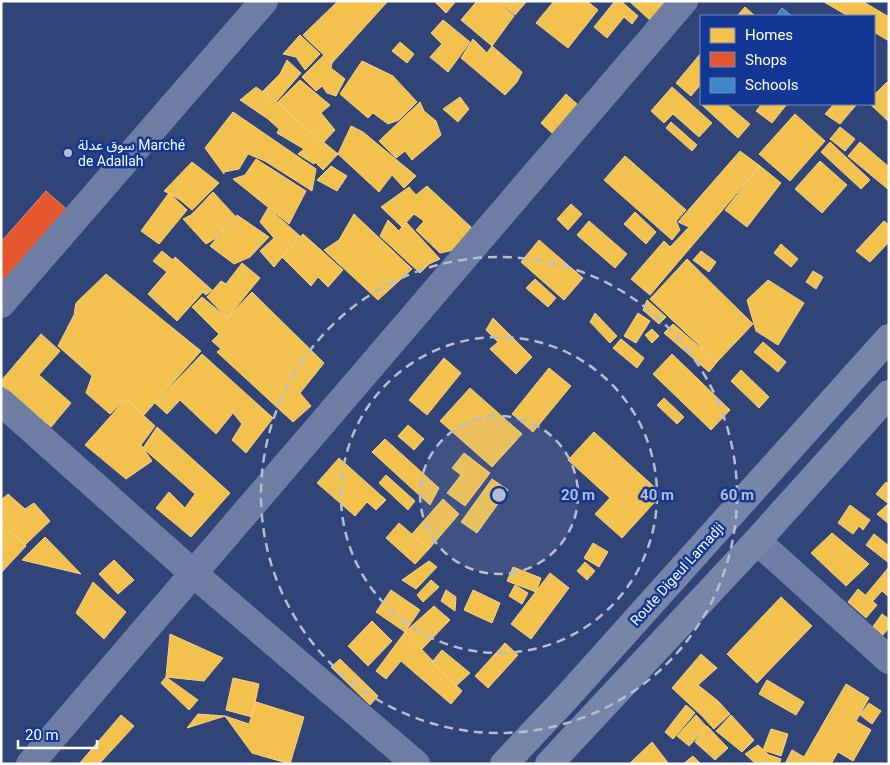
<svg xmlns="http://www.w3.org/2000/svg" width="890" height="765" viewBox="0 0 890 765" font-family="Roboto,'Noto Sans Arabic',sans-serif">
<rect width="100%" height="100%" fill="#304478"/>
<g fill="#f2c14e" stroke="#f6d483">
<path d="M 338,1 L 388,1 L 332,63 L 303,35 Z"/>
<path d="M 434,1 L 456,1 L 446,13 Z"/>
<path d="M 477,1 L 496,1 L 514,16 L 492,46 L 461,20 Z"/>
<path d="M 497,1 L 527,1 L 515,15 Z"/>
<path d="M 554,1 L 587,1 L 598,10 L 568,48 L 536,23 Z"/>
<path d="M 615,1 L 621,1 L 638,16 L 632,24 L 624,17 L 607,38 L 594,27 Z"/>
<path d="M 629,1 L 670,1 L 652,22 Z"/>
<path d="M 862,1 L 889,17 L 889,41 L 874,32 L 874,16 L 848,16 L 824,2 Z"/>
<path d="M 745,7 L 755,16 L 737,16 Z"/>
<path d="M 443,20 L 470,42 L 448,72 L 430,57 L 442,44 L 431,33 Z"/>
<path d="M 300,35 L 320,54 L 305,70 L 296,57 L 283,54 Z"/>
<path d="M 473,39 L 487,53 L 492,46 L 522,72 L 517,82 L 505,95 L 461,58 Z"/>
<path d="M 400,42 L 414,54 L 407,63 L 392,51 Z"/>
<path d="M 701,53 L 701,84 L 691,96 L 676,83 Z"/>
<path d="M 324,55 L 332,63 L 331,68 L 345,79 L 336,96 L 327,93 L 322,86 L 316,91 L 302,77 Z"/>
<path d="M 287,60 L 301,73 L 276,102 L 263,91 L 280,74 Z"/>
<path d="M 362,61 L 393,76 L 417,102 L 399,120 L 388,124 L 373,113 L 368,118 L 340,94 Z"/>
<path d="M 300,80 L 330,105 L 321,113 L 335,130 L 323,143 L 295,120 L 278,102 Z"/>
<path d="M 887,82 L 889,84 L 889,122 L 870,104 L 874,104 L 874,95 Z"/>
<path d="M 256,87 L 281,105 L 293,117 L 338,154 L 323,170 L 315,162 L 314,164 L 298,154 L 304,149 L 277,133 L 279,129 L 268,119 L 240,100 Z"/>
<path d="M 672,87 L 712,123 L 699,137 L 673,114 L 664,123 L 651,111 Z"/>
<path d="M 566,94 L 578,105 L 553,134 L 541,123 Z"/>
<path d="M 460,97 L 469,109 L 458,122 L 443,109 Z"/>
<path d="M 420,102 L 424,111 L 436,121 L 441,135 L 412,160 L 405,151 L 396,158 L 379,141 Z"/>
<path d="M 701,104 L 726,104 L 750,124 L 738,138 Z"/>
<path d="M 762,104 L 787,104 L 772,123 L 756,111 Z"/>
<path d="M 834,104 L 857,104 L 840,124 L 825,114 Z"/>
<path d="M 233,112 L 316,169 L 312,191 L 265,161 L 248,154 L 239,169 L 224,172 L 224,174 L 205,148 Z"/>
<path d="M 795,114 L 825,141 L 790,181 L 759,154 Z"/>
<path d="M 671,122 L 697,145 L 692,151 L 666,128 Z"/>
<path d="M 351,126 L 363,132 L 416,176 L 404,188 L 392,175 L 379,192 L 338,154 Z"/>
<path d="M 840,127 L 855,139 L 845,151 L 830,139 Z"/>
<path d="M 830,142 L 870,180 L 861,189 L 821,152 Z"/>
<path d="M 860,142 L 889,167 L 889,190 L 848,156 Z"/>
<path d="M 740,151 L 760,166 L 650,295 L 631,279 L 664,241 L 670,247 L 689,227 L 678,222 Z"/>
<path d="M 625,156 L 686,210 L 676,221 L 680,230 L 672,240 L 604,180 Z"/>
<path d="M 256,159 L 306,191 L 289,224 L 233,179 L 245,175 Z"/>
<path d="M 820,161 L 847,185 L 822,213 L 795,189 Z"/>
<path d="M 192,162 L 219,183 L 192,210 L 179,199 L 164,191 Z"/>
<path d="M 331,166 L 347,176 L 337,191 L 317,180 Z"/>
<path d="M 760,166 L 781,183 L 747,227 L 725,210 Z"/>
<path d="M 427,186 L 473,229 L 454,250 L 440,253 L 416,230 L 424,221 L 414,214 L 402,227 L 381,207 L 409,187 L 416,195 Z"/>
<path d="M 213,192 L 235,216 L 216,238 L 206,244 L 183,219 L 191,215 Z"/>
<path d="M 169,193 L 187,210 L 159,244 L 141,231 Z"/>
<path d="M 571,204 L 582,214 L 568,230 L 557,219 Z"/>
<path d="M 268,208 L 300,236 L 274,267 L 260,251 L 274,238 L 260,222 Z"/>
<path d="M 635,212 L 656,232 L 646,244 L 624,224 Z"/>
<path d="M 354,214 L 412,269 L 378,300 L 324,250 L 339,240 Z"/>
<path d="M 237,215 L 269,237 L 250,257 L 234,264 L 210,246 Z"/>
<path d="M 388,220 L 399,231 L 406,222 L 440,259 L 429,264 L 420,273 L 380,236 Z"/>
<path d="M 589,221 L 627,254 L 615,268 L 577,235 Z"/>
<path d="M 884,221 L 889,225 L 889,242 L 870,262 L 856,251 Z"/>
<path d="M 303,234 L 343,270 L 328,287 L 318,277 L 311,286 L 282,257 Z"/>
<path d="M 539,240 L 583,278 L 564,300 L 521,262 Z"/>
<path d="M 781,244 L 798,259 L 791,267 L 774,253 Z"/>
<path d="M 162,251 L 173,260 L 175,257 L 212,290 L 206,295 L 203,292 L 177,321 L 148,294 L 167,272 L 153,261 Z"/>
<path d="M 701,251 L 716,262 L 709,272 L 693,260 Z"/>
<path d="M 687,259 L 753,324 L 717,362 L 650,299 Z"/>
<path d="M 242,263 L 260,278 L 227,318 L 207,297 L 221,281 L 226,284 Z"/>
<path d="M 813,271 L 823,277 L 816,289 L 806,282 Z"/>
<path d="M 106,274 L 201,351 L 144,415 L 126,399 L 110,414 L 86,393 L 92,376 L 58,346 L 74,315 L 76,303 Z"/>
<path d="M 535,279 L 556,298 L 548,307 L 526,288 Z"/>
<path d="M 768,280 L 804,303 L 778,345 L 756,331 L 747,300 Z"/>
<path d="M 252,292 L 324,363 L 300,393 L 311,406 L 293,422 L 217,352 L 221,349 L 212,341 L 219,334 L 192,307 L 202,297 L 227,318 Z"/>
<path d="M 647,300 L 666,317 L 659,324 L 643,310 Z"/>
<path d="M 595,313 L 617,336 L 610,343 L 590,322 Z"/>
<path d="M 638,313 L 650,321 L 636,343 L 624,336 Z"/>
<path d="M 493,318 L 532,357 L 516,374 L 490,349 L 498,342 L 486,330 Z"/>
<path d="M 673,324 L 717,362 L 709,372 L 664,333 Z"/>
<path d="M 652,329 L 659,336 L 652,343 L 645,335 Z"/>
<path d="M 41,334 L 60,351 L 39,375 L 71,403 L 51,427 L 1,385 L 1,381 Z"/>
<path d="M 621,339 L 644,358 L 637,368 L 613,348 Z"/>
<path d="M 763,342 L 786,362 L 778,372 L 754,352 Z"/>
<path d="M 202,354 L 273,418 L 246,453 L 232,440 L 242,424 L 233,413 L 216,434 L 180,400 L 167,414 L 155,403 Z"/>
<path d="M 672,354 L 730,410 L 711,430 L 653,374 Z"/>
<path d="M 444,358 L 461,373 L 427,415 L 409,400 Z"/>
<path d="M 549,368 L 571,386 L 533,432 L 512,414 Z"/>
<path d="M 741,370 L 769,397 L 759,408 L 731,381 Z"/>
<path d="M 470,388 L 522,434 L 492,467 L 440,421 Z"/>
<path d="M 664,398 L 684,417 L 677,424 L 657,405 Z"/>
<path d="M 126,399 L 155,426 L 141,445 L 152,461 L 126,479 L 85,445 Z"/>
<path d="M 408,425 L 424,439 L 414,450 L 398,436 Z"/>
<path d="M 157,427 L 230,493 L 191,537 L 156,508 L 169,492 L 185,508 L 195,494 L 143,448 Z"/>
<path d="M 594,432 L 662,494 L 622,538 L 595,514 L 610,498 L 568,460 Z"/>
<path d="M 385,439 L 439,488 L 430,505 L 372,452 Z"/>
<path d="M 464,453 L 490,473 L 465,506 L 447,493 L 461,475 L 452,468 Z"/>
<path d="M 339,458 L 386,500 L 376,510 L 367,502 L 355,516 L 317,483 Z"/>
<path d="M 386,475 L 415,501 L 408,510 L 379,483 Z"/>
<path d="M 492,479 L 508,490 L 477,533 L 461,522 Z"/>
<path d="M 886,482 L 889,484 L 889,504 L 876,494 Z"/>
<path d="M 8,494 L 25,509 L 34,503 L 50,521 L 25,545 L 1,523 L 1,500 Z"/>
<path d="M 443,499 L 459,514 L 429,549 L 412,534 Z"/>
<path d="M 888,504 L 889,505 L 889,524 L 877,514 Z"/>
<path d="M 850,505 L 870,520 L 863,530 L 859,526 L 853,534 L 838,523 Z"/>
<path d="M 399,523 L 429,549 L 415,564 L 386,538 Z"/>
<path d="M 1,524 L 26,546 L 1,573 Z"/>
<path d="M 832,533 L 869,564 L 846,586 L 811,553 Z"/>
<path d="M 874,534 L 889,546 L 889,563 L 866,545 Z"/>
<path d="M 45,537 L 81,574 L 22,560 Z"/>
<path d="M 593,543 L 608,552 L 599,567 L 584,558 Z"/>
<path d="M 114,560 L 134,580 L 118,594 L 99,574 Z"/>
<path d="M 429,561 L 437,567 L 416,589 L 402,580 Z"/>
<path d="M 585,562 L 595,571 L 587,580 L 577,571 Z"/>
<path d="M 513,567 L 541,578 L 536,592 L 507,581 Z"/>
<path d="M 889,567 L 889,597 L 882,591 L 871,603 L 864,597 Z"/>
<path d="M 550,573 L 569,588 L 531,639 L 511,624 Z"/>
<path d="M 431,580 L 439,587 L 423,602 L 417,595 Z"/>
<path d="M 93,582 L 126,612 L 104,639 L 76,613 Z"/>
<path d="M 515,585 L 528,593 L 522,604 L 509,596 Z"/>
<path d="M 858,589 L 877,605 L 866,618 L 848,602 Z"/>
<path d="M 391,590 L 420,610 L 405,632 L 376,612 Z"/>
<path d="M 446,590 L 456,597 L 455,611 L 441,601 Z"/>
<path d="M 473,590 L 500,603 L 492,623 L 464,610 Z"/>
<path d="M 781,597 L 812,626 L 757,683 L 727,654 Z"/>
<path d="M 434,606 L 450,620 L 421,650 L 405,632 Z"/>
<path d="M 882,614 L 889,619 L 889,628 L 882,636 L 872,628 Z"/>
<path d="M 372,621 L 392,641 L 368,666 L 348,646 Z"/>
<path d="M 405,632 L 462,691 L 451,704 L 401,661 L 386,679 L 376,671 Z"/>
<path d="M 170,634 L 223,658 L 204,681 L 166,677 Z"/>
<path d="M 505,643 L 518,655 L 488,688 L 475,676 Z"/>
<path d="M 442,650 L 470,673 L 456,686 L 432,662 Z"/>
<path d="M 701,654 L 717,668 L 698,685 L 718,701 L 702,716 L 672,688 Z"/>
<path d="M 340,659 L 378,696 L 370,705 L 331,667 Z"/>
<path d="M 166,677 L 198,700 L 189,710 L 161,683 Z"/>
<path d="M 233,678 L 259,684 L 252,717 L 226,710 Z"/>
<path d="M 767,680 L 804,702 L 796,715 L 759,694 Z"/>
<path d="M 846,684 L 869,698 L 856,721 L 871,730 L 853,761 L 838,752 L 831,764 L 785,764 L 792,750 L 804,757 Z"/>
<path d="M 718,701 L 730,714 L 714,729 L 702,716 Z"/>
<path d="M 256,702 L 304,717 L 290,764 L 252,753 L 225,716 L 249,724 Z"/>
<path d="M 869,703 L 881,711 L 872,724 L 860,715 Z"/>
<path d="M 686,705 L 695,713 L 673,739 L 665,732 Z"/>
<path d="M 198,714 L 225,716 L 187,728 Z"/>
<path d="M 121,715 L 134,726 L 99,764 L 79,764 Z"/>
<path d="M 696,715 L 707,727 L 689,746 L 677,736 Z"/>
<path d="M 731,715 L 754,740 L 742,752 L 716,731 Z"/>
<path d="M 707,726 L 728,748 L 715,760 L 695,742 Z"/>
<path d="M 771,729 L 788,734 L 781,756 L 763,750 Z"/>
<path d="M 652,742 L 669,764 L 629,764 Z"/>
<path d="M 758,745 L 769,755 L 781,759 L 779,764 L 756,764 L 745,754 Z"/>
<path d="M 693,756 L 701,764 L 683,764 Z"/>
</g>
<path fill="#e4572e" stroke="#ec896d" d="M 46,191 L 72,214 L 1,295 L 1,242 Z"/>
<path fill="#3f88c5" stroke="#79acd6" d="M 782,8 L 792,16 L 776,16 Z"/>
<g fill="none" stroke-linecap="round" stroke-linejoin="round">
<g stroke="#6e7da3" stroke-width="28">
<path d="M 1,304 L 264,1"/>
<path d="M 1,402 L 194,574 L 416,764"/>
<path d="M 757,541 L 889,660"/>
<path d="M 30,764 L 684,1"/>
</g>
<g stroke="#7785a8" stroke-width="28">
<path d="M 504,764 L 567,697 L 889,338"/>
<path d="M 549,764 L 757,541 L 889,394"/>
</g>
</g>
<circle cx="499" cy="495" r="79" fill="#b7bed0" fill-opacity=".12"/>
<g fill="none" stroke="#b7bed0" stroke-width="2.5" stroke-dasharray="9 6">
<circle cx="499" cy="495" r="79"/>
<circle cx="499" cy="495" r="158"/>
<circle cx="499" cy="495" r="238"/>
</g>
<circle fill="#b7bed0" stroke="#133795" stroke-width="2" cx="68" cy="153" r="5"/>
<g text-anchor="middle" stroke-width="5" stroke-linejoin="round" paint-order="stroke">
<g font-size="14" fill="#fff" stroke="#133795" text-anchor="start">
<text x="78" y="150">سوق عدلة Marché<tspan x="78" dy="16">de Adallah</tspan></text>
</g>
<g font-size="14" fill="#fff" stroke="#133795">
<text transform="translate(677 574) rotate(-48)" y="5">Route Digeul Lamadji</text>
</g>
</g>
<circle cx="499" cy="495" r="8" fill="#b7bed0" stroke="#133795" stroke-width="2.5"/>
<g font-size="15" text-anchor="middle" font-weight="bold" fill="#b7bed0" stroke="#133795" stroke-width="5" stroke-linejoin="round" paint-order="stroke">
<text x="578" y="500">20 m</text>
<text x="657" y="500">40 m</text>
<text x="737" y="500">60 m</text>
</g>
<rect width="890" height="765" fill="none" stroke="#ffffff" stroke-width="5"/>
<rect x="700" y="15" width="175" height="90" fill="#133795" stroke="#7187bf"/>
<rect x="710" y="28" width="25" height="15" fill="#f2c14e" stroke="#7187bf"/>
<text x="745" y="40" font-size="15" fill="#ffffff">Homes</text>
<rect x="710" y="52" width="25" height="15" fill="#e4572e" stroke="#7187bf"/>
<text x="745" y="65" font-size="15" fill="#ffffff">Shops</text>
<rect x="710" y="78" width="25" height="15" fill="#3f88c5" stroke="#7187bf"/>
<text x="745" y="90" font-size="15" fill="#ffffff">Schools</text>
<path d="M18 740v8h79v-8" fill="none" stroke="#ffffff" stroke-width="2.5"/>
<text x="25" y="740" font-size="15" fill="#ffffff" stroke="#133795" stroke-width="4" paint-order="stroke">20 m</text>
</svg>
